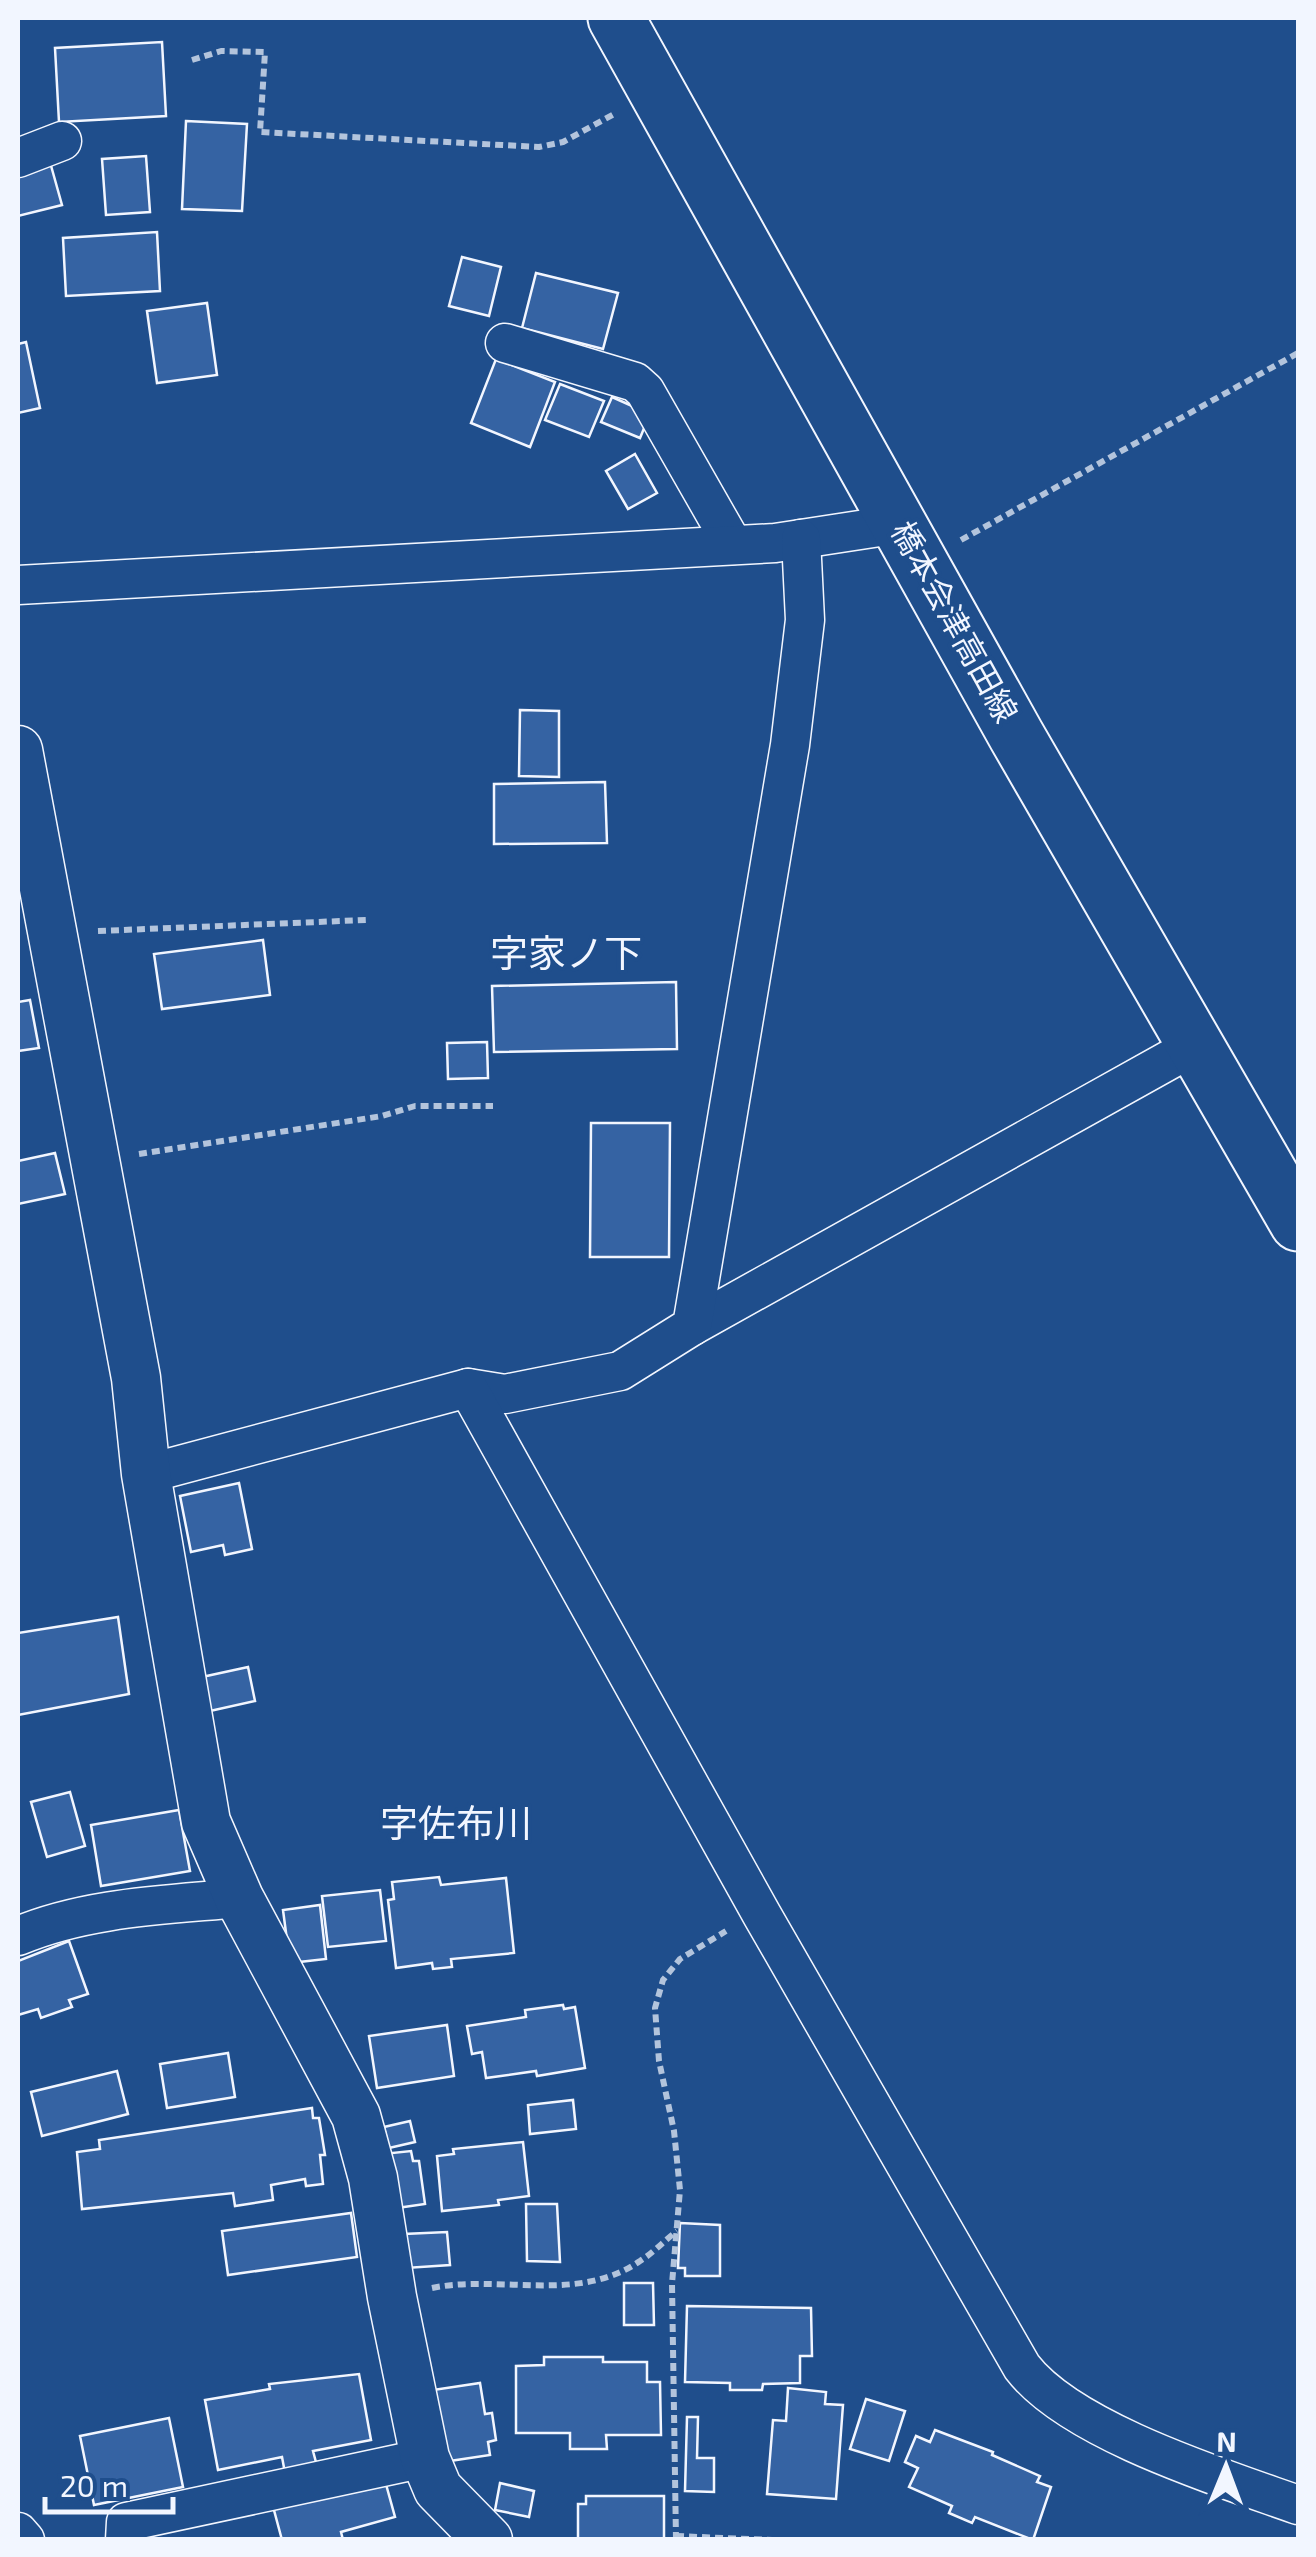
<svg xmlns="http://www.w3.org/2000/svg" width="1316" height="2557" viewBox="0 0 1316 2557" font-family="'Exo 2','Noto Sans JP',sans-serif">
<rect width="100%" height="100%" fill="#1f4e8c"/>
<g fill="#3563a3" stroke="#f2f6ff" stroke-width="2.5">
<path d="M 162,42 L 166,116 L 59,122 L 55,48 Z"/>
<path d="M 186,121 L 247,124 L 242,211 L 182,209 Z"/>
<path d="M 146,156 L 150,212 L 106,215 L 102,159 Z"/>
<path d="M 50,162 L 62,205 L 18,216 L 18,170 Z"/>
<path d="M 157,232 L 160,291 L 66,296 L 63,238 Z"/>
<path d="M 462,257 L 501,267 L 489,316 L 449,306 Z"/>
<path d="M 536,273 L 618,293 L 603,349 L 522,328 Z"/>
<path d="M 207,303 L 217,375 L 157,383 L 147,311 Z"/>
<path d="M 26,342 L 40,408 L 18,413 L 18,344 Z"/>
<path d="M 496,359 L 555,382 L 530,447 L 471,423 Z"/>
<path d="M 560,384 L 604,401 L 589,437 L 545,420 Z"/>
<path d="M 612,397 L 650,414 L 640,438 L 601,422 Z"/>
<path d="M 635,454 L 657,493 L 628,509 L 606,471 Z"/>
<path d="M 520,710 L 559,711 L 559,777 L 519,776 Z"/>
<path d="M 605,782 L 607,843 L 494,844 L 494,784 Z"/>
<path d="M 263,940 L 270,995 L 162,1009 L 154,954 Z"/>
<path d="M 676,982 L 677,1049 L 494,1052 L 492,986 Z"/>
<path d="M 30,1000 L 39,1048 L 18,1051 L 18,1002 Z"/>
<path d="M 487,1042 L 488,1078 L 448,1079 L 447,1043 Z"/>
<path d="M 591,1123 L 670,1123 L 669,1257 L 590,1257 Z"/>
<path d="M 55,1153 L 65,1194 L 18,1204 L 18,1161 Z"/>
<path d="M 239,1483 L 252,1549 L 225,1555 L 223,1545 L 191,1552 L 180,1496 Z"/>
<path d="M 118,1617 L 129,1694 L 18,1715 L 18,1633 Z"/>
<path d="M 248,1667 L 255,1701 L 210,1711 L 202,1677 Z"/>
<path d="M 70,1792 L 85,1846 L 47,1857 L 31,1802 Z"/>
<path d="M 179,1810 L 190,1871 L 101,1886 L 91,1825 Z"/>
<path d="M 439,1877 L 441,1885 L 506,1878 L 514,1953 L 451,1959 L 452,1967 L 433,1969 L 432,1963 L 396,1968 L 388,1900 L 394,1899 L 392,1882 Z"/>
<path d="M 380,1890 L 386,1941 L 328,1947 L 322,1896 Z"/>
<path d="M 320,1905 L 326,1959 L 290,1963 L 283,1910 Z"/>
<path d="M 69,1941 L 88,1994 L 69,2000 L 72,2007 L 41,2018 L 38,2009 L 18,2015 L 18,1961 Z"/>
<path d="M 563,2005 L 564,2009 L 575,2007 L 585,2068 L 537,2076 L 536,2071 L 486,2078 L 482,2052 L 472,2054 L 467,2026 L 526,2017 L 525,2010 Z"/>
<path d="M 447,2025 L 454,2076 L 377,2088 L 369,2036 Z"/>
<path d="M 228,2053 L 235,2097 L 167,2108 L 160,2064 Z"/>
<path d="M 117,2071 L 128,2114 L 42,2136 L 31,2092 Z"/>
<path d="M 573,2100 L 576,2129 L 530,2134 L 528,2105 Z"/>
<path d="M 312,2108 L 313,2118 L 319,2118 L 325,2155 L 320,2155 L 323,2184 L 306,2186 L 305,2179 L 271,2185 L 273,2200 L 235,2206 L 233,2193 L 82,2209 L 77,2152 L 100,2149 L 99,2140 Z"/>
<path d="M 410,2121 L 415,2142 L 389,2148 L 384,2127 Z"/>
<path d="M 523,2142 L 529,2196 L 498,2200 L 499,2205 L 442,2211 L 437,2156 L 454,2154 L 453,2149 Z"/>
<path d="M 411,2151 L 413,2161 L 419,2161 L 425,2204 L 390,2209 L 382,2154 Z"/>
<path d="M 526,2204 L 557,2204 L 560,2262 L 527,2261 Z"/>
<path d="M 351,2213 L 357,2257 L 228,2275 L 222,2231 Z"/>
<path d="M 680,2223 L 720,2225 L 720,2276 L 685,2276 L 685,2268 L 678,2268 Z"/>
<path d="M 447,2232 L 450,2265 L 406,2268 L 404,2234 Z"/>
<path d="M 624,2283 L 653,2283 L 654,2325 L 624,2325 Z"/>
<path d="M 687,2306 L 811,2308 L 812,2356 L 800,2356 L 800,2383 L 763,2384 L 762,2390 L 730,2390 L 730,2383 L 685,2382 Z"/>
<path d="M 544,2357 L 603,2357 L 603,2362 L 647,2362 L 647,2382 L 660,2382 L 661,2435 L 606,2435 L 607,2449 L 570,2449 L 570,2433 L 516,2433 L 516,2366 L 544,2365 Z"/>
<path d="M 359,2374 L 371,2440 L 313,2451 L 317,2466 L 285,2473 L 282,2457 L 218,2470 L 205,2400 L 270,2389 L 269,2384 Z"/>
<path d="M 480,2383 L 485,2414 L 492,2413 L 496,2440 L 488,2442 L 490,2455 L 443,2462 L 433,2390 Z"/>
<path d="M 788,2388 L 826,2392 L 825,2404 L 843,2405 L 836,2499 L 767,2494 L 773,2420 L 786,2421 Z"/>
<path d="M 866,2399 L 905,2411 L 889,2461 L 850,2449 Z"/>
<path d="M 687,2417 L 698,2417 L 697,2458 L 714,2458 L 714,2492 L 685,2491 Z"/>
<path d="M 169,2418 L 183,2487 L 94,2505 L 80,2436 Z"/>
<path d="M 935,2430 L 993,2452 L 992,2455 L 1040,2476 L 1037,2482 L 1051,2487 L 1033,2540 L 975,2517 L 972,2523 L 949,2513 L 952,2506 L 909,2487 L 918,2468 L 905,2462 L 916,2436 L 930,2442 Z"/>
<path d="M 384,2477 L 395,2517 L 341,2532 L 343,2540 L 282,2540 L 271,2499 Z"/>
<path d="M 500,2483 L 534,2491 L 529,2517 L 495,2510 Z"/>
<path d="M 586,2496 L 664,2496 L 664,2540 L 578,2540 L 578,2504 L 586,2504 Z"/>
</g>
<g fill="none" stroke-linecap="round" stroke-linejoin="round">
<defs>
<g id="minor">
<path d="M 18,158 L 62,141"/>
<path d="M 505,343 L 635,382 L 645,391 L 733,545"/>
<path d="M 18,585 L 775,543 L 899,524"/>
<path d="M 692,1326 L 1196,1045"/>
<path d="M 468,1388 L 505,1394 L 620,1371 L 692,1326 L 790,745 L 805,620 L 801,539"/>
<path d="M 146,1474 L 468,1388 L 762,1915 L 1022,2367 C 1071,2431 1222,2478 1298,2505"/>
<path d="M 18,1936 C 87,1907 165,1905 239,1898"/>
<path d="M 18,2532 L 25,2540"/>
<path d="M 125,2540 L 126,2522 L 425,2458"/>
</g>
<path id="tertiary" d="M 18,750 L 136,1378 L 146,1474 L 206,1822 L 239,1898 L 356,2116 L 373,2178 L 392,2297 L 425,2458 L 438,2489 L 488,2540"/>
<path id="secondary" d="M 616,18 L 1016,735 L 1298,1223"/>
</defs>
<use href="#minor" stroke="#f2f6ff" stroke-width="41"/>
<use href="#tertiary" stroke="#f2f6ff" stroke-width="51"/>
<use href="#secondary" stroke="#f2f6ff" stroke-width="59"/>
<g stroke="#b3c4dc" stroke-width="6" stroke-dasharray="8 5" stroke-linecap="butt">
<path d="M 192,60 L 221,51 L 265,52 L 260,132 L 539,147 L 563,142 L 616,113"/>
<path d="M 961,540 L 1298,353"/>
<path d="M 98,931 L 366,920"/>
<path d="M 139,1154 L 382,1116 L 415,1106 L 493,1106"/>
<path d="M 432,2288 C 500,2274 578,2304 640,2261 C 653,2253 664,2241 677,2231"/>
<path d="M 676,2536 L 772,2540"/>
<path d="M 676,2540 L 672,2284 L 680,2190 L 674,2131 L 659,2061 L 655,2008 L 663,1980 L 680,1959 L 726,1931"/>
</g>
<use href="#minor" stroke="#1f4e8c" stroke-width="38"/>
<use href="#tertiary" stroke="#1f4e8c" stroke-width="48"/>
<use href="#secondary" stroke="#1f4e8c" stroke-width="55"/>
</g>
<g text-anchor="middle" stroke-width="8" stroke-linejoin="round" paint-order="stroke">
<g font-size="32" fill="#f2f6ff" stroke="#1f4e8c">
<text transform="translate(954 622) rotate(61)" y="11">橋本会津高田線</text>
</g>
<g font-size="38" fill="#f2f6ff" stroke="#1f4e8c">
<text x="566" y="967">字家ノ下</text>
<text x="456" y="1837">字佐布川</text>
</g>
</g>
<rect width="1316" height="2557" fill="none" stroke="#f2f6ff" stroke-width="40"/>
<g transform="translate(1226 2467) rotate(1)" stroke="#1f4e8c" stroke-width="8" paint-order="stroke">
<path d="M0-8L18 38L0 25L-18 38Z" fill="#f2f6ff"/>
<text y="-15" font-size="28" font-weight="bold" text-anchor="middle" fill="#f2f6ff">N</text>
</g>
<path d="M45 2497v15h128v-15" fill="none" stroke="#f2f6ff" stroke-width="5"/>
<text x="60" y="2497" font-size="30" fill="#f2f6ff" stroke="#1f4e8c" stroke-width="8" paint-order="stroke">20 m</text>
</svg>
